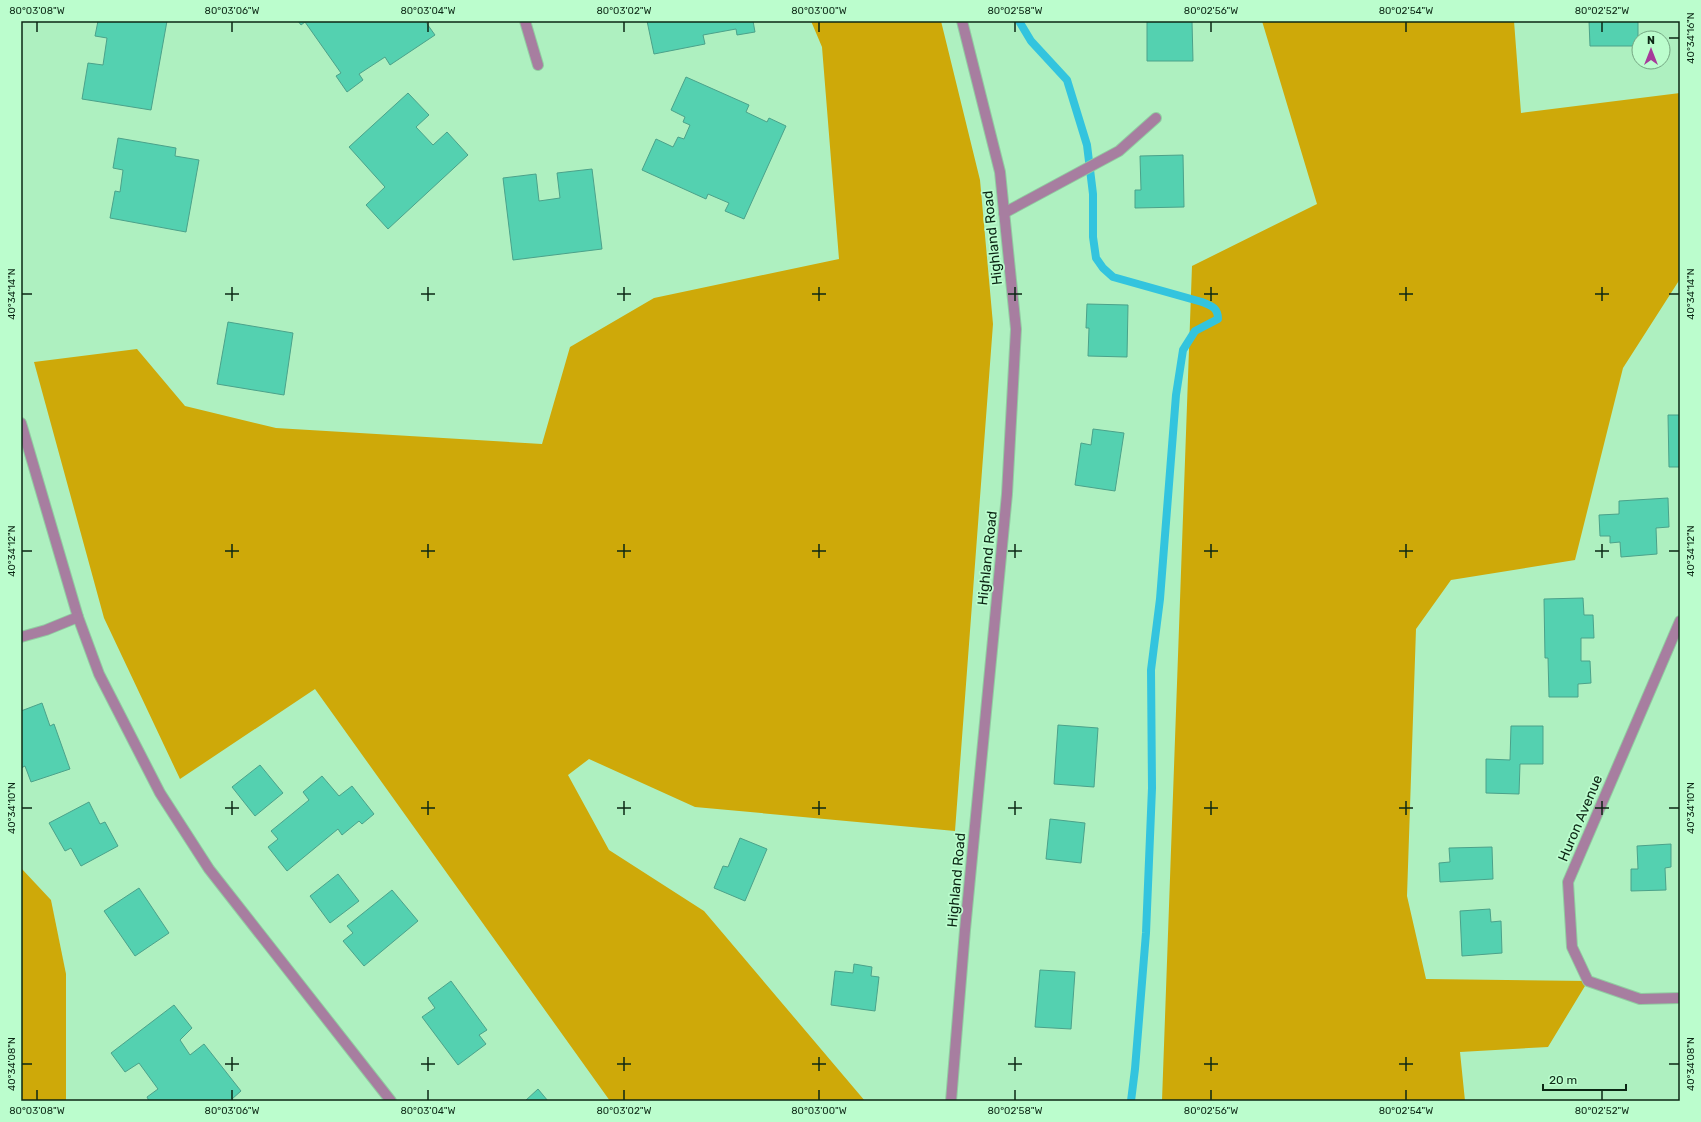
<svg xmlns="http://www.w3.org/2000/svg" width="1701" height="1122" viewBox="0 0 1701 1122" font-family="Rubik,sans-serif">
<rect width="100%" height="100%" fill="#aef0c0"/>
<g fill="#cea909">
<path d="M 811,21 L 941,21 L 980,180 L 993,324 L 955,831 L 695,807 L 589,759 L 568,775 L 609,850 L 704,911 L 865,1101 L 610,1101 L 315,689 L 180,779 L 104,618 L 34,362 L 137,349 L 185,406 L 276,428 L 542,444 L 570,347 L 654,298 L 839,259 L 822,47 Z"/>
<path d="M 1262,21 L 1514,21 L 1521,113 L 1680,93 L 1680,279 L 1623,368 L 1575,560 L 1451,580 L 1416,629 L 1407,896 L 1426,979 L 1588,981 L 1548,1047 L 1460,1052 L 1465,1101 L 1162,1101 L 1192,266 L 1317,204 Z"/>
<path d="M 21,868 L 51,900 L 66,974 L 66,1101 L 21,1101 Z"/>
</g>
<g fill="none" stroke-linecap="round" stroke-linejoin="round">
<path stroke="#33c4de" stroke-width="8" d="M 1019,21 L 1031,41 L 1067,80 L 1087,145 L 1093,194 L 1093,237 L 1096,258 L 1103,268 L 1113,277 L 1202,302 C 1212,306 1218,308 1218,319 L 1195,331 L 1183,350 L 1176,395 L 1160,599 L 1151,670 L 1152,788 L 1146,933 L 1135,1069 L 1131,1101"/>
</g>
<g fill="#54d1b0" stroke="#4ba28a">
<path d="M 98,21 L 167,21 L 151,110 L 82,99 L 88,63 L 103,65 L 107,38 L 95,36 Z"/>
<path d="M 298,21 L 425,21 L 435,35 L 390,65 L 385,57 L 359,74 L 363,80 L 347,92 L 336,76 L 341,73 L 305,22 L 301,25 Z"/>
<path d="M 647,21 L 753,21 L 755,32 L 737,35 L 736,29 L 703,35 L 705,44 L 654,54 Z"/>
<path d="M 1147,21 L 1192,21 L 1193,61 L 1147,61 Z"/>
<path d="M 1589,21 L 1638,21 L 1638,46 L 1590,46 Z"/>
<path d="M 686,77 L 749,105 L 746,112 L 767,122 L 769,118 L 786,126 L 744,219 L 725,211 L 729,203 L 708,194 L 706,199 L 642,170 L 656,139 L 673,147 L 678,137 L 684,139 L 690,125 L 683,122 L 685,117 L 671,110 Z"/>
<path d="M 408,93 L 429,115 L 416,127 L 433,145 L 447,132 L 468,155 L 388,229 L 366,205 L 385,187 L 349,147 Z"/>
<path d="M 118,138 L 176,148 L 175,156 L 199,160 L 186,232 L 110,218 L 115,191 L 120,192 L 123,170 L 113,168 Z"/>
<path d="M 1183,155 L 1184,207 L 1135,208 L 1135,190 L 1141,190 L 1140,156 Z"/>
<path d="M 592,169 L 602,249 L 513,260 L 503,178 L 536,174 L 539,201 L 560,198 L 557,173 Z"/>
<path d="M 1087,304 L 1128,305 L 1127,357 L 1088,356 L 1089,328 L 1086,328 Z"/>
<path d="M 228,322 L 293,333 L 284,395 L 217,384 Z"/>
<path d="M 1668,415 L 1680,415 L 1680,467 L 1669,467 Z"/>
<path d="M 1093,429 L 1124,433 L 1115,491 L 1075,485 L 1081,443 L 1091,445 Z"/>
<path d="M 1668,498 L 1669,527 L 1656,528 L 1657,554 L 1621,557 L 1620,542 L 1610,543 L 1610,536 L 1600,536 L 1599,515 L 1619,514 L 1619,501 Z"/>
<path d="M 1583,598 L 1584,615 L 1593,615 L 1594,638 L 1581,638 L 1581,661 L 1590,661 L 1591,683 L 1578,684 L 1578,697 L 1549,697 L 1548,658 L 1545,658 L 1544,599 Z"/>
<path d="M 42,703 L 50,726 L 54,724 L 70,769 L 31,782 L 25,766 L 21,768 L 21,711 Z"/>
<path d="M 1058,725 L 1098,728 L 1094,787 L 1054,784 Z"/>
<path d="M 1511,726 L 1543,726 L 1543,764 L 1520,764 L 1519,794 L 1486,793 L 1486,759 L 1510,760 Z"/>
<path d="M 260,765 L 283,793 L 255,816 L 232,787 Z"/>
<path d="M 322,776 L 339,796 L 352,786 L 374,814 L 362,824 L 359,821 L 342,835 L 338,829 L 287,871 L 268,847 L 278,839 L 271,831 L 309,800 L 303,792 Z"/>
<path d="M 89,802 L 100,824 L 105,822 L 118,846 L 81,866 L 71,848 L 65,851 L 49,823 Z"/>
<path d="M 1050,819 L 1085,823 L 1081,863 L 1046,859 Z"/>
<path d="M 740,838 L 767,849 L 745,901 L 714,888 L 723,866 L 728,867 Z"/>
<path d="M 1671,844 L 1671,867 L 1665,868 L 1666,890 L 1631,891 L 1631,869 L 1638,869 L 1637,846 Z"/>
<path d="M 1492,847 L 1493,879 L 1440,882 L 1439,863 L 1450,862 L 1449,848 Z"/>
<path d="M 338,874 L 359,901 L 330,923 L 310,896 Z"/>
<path d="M 139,888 L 169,933 L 135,956 L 104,911 Z"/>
<path d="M 392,890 L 418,921 L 364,966 L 343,941 L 353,933 L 347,926 Z"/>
<path d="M 1490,909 L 1491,922 L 1501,921 L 1502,953 L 1462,956 L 1460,911 Z"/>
<path d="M 854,964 L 872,967 L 871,976 L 879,977 L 875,1011 L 831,1005 L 835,971 L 853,973 Z"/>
<path d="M 1040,970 L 1075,972 L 1071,1029 L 1035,1027 Z"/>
<path d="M 451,981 L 487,1030 L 479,1035 L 486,1044 L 458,1065 L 422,1017 L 435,1008 L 428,998 Z"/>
<path d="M 174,1005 L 192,1028 L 180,1040 L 190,1055 L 204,1044 L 241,1091 L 232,1099 L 234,1101 L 149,1101 L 147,1097 L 158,1089 L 139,1063 L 125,1072 L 111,1053 Z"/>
<path d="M 538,1089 L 548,1101 L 525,1101 Z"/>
</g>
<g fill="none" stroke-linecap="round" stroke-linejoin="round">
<defs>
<path id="service" d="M 1004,213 L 1119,151 L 1156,118"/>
<g id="minor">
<path d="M 525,21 L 538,65"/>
<path d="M 21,423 L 78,617 L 99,674 L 160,793 L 209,869 L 391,1101"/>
<path d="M 1680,621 L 1568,882 L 1572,947 L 1588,981 L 1640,999 L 1680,998"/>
<path d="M 21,637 L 46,630 L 78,617"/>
</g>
<path id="tertiary" d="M 951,1101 L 965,930 L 1007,494 L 1016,329 L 1000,172 L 962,21"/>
</defs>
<use href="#service" stroke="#91cca1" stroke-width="12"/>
<use href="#minor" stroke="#91cca1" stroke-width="12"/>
<use href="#tertiary" stroke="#91cca1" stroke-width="12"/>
<use href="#service" stroke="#a77ea0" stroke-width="10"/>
<use href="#minor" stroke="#a77ea0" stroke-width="10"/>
<use href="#tertiary" stroke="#a77ea0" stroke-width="10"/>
</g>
<path fill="none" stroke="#0c2715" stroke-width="1.5" d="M 37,22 L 37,32M 232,22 L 232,32M 428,22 L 428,32M 624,22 L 624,32M 819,22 L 819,32M 1015,22 L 1015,32M 1211,22 L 1211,32M 1406,22 L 1406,32M 1602,22 L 1602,32M 1669,38 L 1679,38M 232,287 L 232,301M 428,287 L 428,301M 624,287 L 624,301M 819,287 L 819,301M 1015,287 L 1015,301M 1211,287 L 1211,301M 1406,287 L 1406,301M 1602,287 L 1602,301M 22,294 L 32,294M 225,294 L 239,294M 421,294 L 435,294M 617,294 L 631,294M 812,294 L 826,294M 1008,294 L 1022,294M 1204,294 L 1218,294M 1399,294 L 1413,294M 1595,294 L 1609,294M 1669,294 L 1679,294M 232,544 L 232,558M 428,544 L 428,558M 624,544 L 624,558M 819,544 L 819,558M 1015,544 L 1015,558M 1211,544 L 1211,558M 1406,544 L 1406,558M 1602,544 L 1602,558M 22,551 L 32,551M 225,551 L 239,551M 421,551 L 435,551M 617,551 L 631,551M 812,551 L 826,551M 1008,551 L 1022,551M 1204,551 L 1218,551M 1399,551 L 1413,551M 1595,551 L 1609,551M 1669,551 L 1679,551M 232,801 L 232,815M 428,801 L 428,815M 624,801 L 624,815M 819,801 L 819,815M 1015,801 L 1015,815M 1211,801 L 1211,815M 1406,801 L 1406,815M 1602,801 L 1602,815M 22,808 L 32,808M 225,808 L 239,808M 421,808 L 435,808M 617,808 L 631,808M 812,808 L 826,808M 1008,808 L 1022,808M 1204,808 L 1218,808M 1399,808 L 1413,808M 1595,808 L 1609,808M 1669,808 L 1679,808M 232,1057 L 232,1071M 428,1057 L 428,1071M 624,1057 L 624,1071M 819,1057 L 819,1071M 1015,1057 L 1015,1071M 1211,1057 L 1211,1071M 1406,1057 L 1406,1071M 22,1064 L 32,1064M 225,1064 L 239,1064M 421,1064 L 435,1064M 617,1064 L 631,1064M 812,1064 L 826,1064M 1008,1064 L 1022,1064M 1204,1064 L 1218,1064M 1399,1064 L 1413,1064M 1669,1064 L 1679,1064M 37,1090 L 37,1100M 232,1090 L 232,1100M 428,1090 L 428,1100M 624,1090 L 624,1100M 819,1090 L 819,1100M 1015,1090 L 1015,1100M 1211,1090 L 1211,1100M 1406,1090 L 1406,1100M 1602,1090 L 1602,1100"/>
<g text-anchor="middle" stroke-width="3.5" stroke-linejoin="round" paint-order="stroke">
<g font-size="14" fill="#0c2715" stroke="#bbfdcd">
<text transform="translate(992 238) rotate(-96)" y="5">Highland Road</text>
<text transform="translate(987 558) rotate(-84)" y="5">Highland Road</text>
<text transform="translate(1580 818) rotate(-67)" y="5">Huron Avenue</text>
<text transform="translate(956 880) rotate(-85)" y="5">Highland Road</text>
</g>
</g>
<rect width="1701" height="1122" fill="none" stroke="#bbfdcd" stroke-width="44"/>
<g transform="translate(1651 50)"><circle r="19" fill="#bbfdcd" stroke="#75a783"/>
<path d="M0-3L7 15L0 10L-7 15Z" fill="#a63a9a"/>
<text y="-6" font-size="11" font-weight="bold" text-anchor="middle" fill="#0c2715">N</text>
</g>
<path d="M1543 1084v6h83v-6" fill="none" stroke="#0c2715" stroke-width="2"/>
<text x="1549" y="1084" font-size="12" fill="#0c2715" stroke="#bbfdcd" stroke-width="3" paint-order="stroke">20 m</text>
<rect x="22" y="22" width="1657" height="1078" fill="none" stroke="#0c2715" stroke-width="1.5"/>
<g font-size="10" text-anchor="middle" fill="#0c2715">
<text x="37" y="14">80°03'08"W</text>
<text x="232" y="14">80°03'06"W</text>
<text x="428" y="14">80°03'04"W</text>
<text x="624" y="14">80°03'02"W</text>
<text x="819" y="14">80°03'00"W</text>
<text x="1015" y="14">80°02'58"W</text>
<text x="1211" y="14">80°02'56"W</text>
<text x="1406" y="14">80°02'54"W</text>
<text x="1602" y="14">80°02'52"W</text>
<text transform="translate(1690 38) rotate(-90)" y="4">40°34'16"N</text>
<text transform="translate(11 294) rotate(-90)" y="4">40°34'14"N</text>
<text transform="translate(1690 294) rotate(-90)" y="4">40°34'14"N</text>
<text transform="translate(11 551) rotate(-90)" y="4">40°34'12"N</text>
<text transform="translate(1690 551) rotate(-90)" y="4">40°34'12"N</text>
<text transform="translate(11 808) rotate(-90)" y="4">40°34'10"N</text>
<text transform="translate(1690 808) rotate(-90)" y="4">40°34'10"N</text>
<text transform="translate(11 1064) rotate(-90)" y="4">40°34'08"N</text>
<text transform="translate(1690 1064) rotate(-90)" y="4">40°34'08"N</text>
<text x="37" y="1114">80°03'08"W</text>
<text x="232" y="1114">80°03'06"W</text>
<text x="428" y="1114">80°03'04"W</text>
<text x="624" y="1114">80°03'02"W</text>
<text x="819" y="1114">80°03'00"W</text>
<text x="1015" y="1114">80°02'58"W</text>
<text x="1211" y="1114">80°02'56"W</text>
<text x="1406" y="1114">80°02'54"W</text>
<text x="1602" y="1114">80°02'52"W</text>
</g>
</svg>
